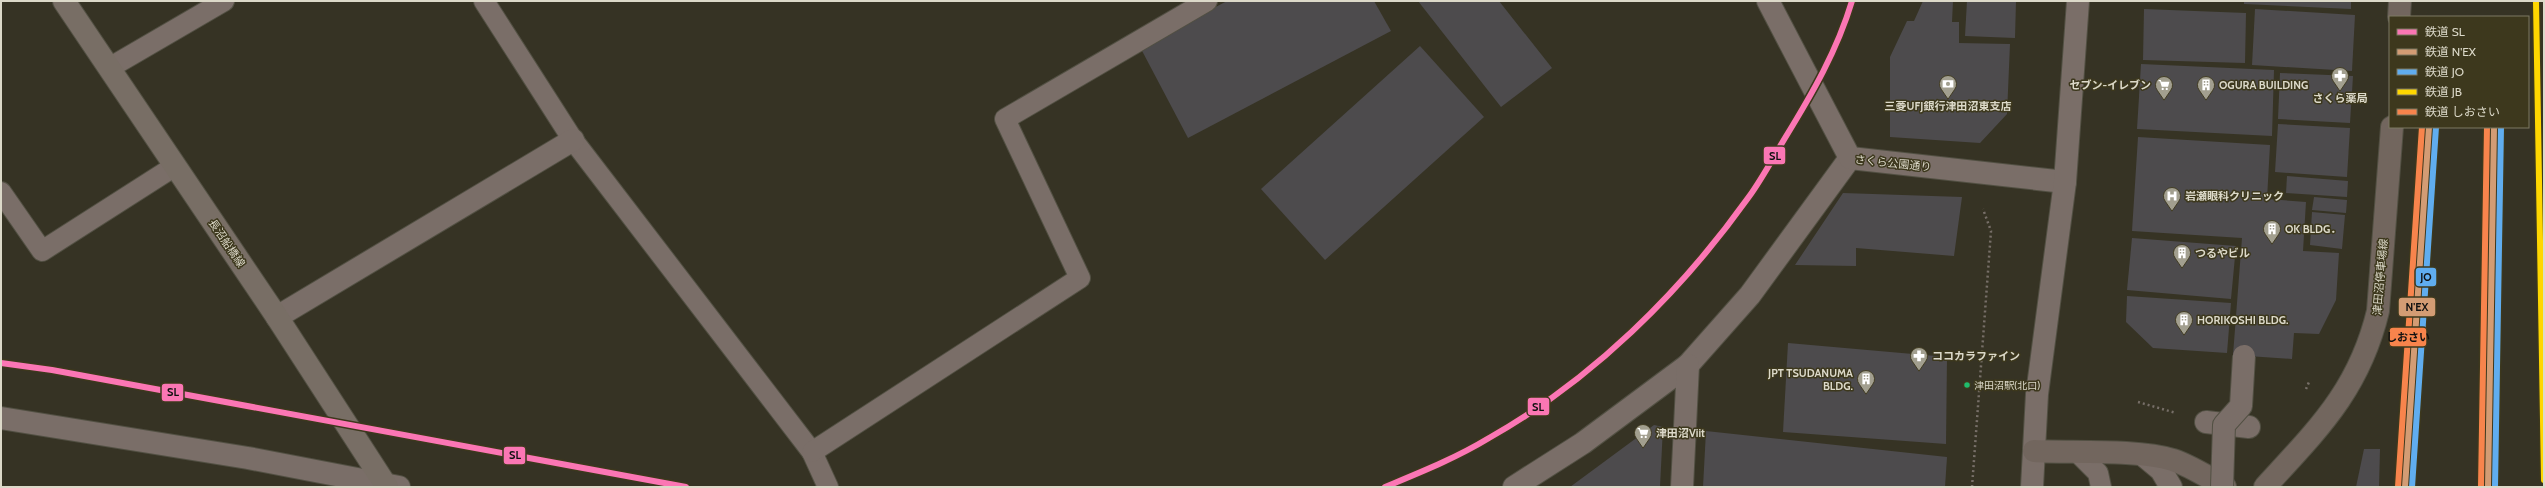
<svg xmlns="http://www.w3.org/2000/svg" width="2545" height="488" viewBox="0 0 2545 488" font-family="Cabin,'Noto Sans JP',sans-serif">
<rect width="100%" height="100%" fill="#363324"/>
<g fill="#4d4b4d">
<path d="M 1227,1 L 1374,1 L 1391,31 L 1188,138 L 1140,47 Z"/>
<path d="M 1418,1 L 1499,1 L 1552,68 L 1501,107 Z"/>
<path d="M 1923,1 L 1953,1 L 1952,22 L 1959,22 L 1959,43 L 2010,44 L 2007,114 L 1980,143 L 1890,137 L 1890,57 L 1907,21 L 1914,21 Z"/>
<path d="M 1967,1 L 2016,1 L 2015,38 L 1965,36 Z"/>
<path d="M 2244,1 L 2351,1 L 2351,9 L 2244,4 Z"/>
<path d="M 2144,9 L 2246,13 L 2245,63 L 2143,60 Z"/>
<path d="M 2255,9 L 2355,15 L 2352,71 L 2252,65 Z"/>
<path d="M 1420,46 L 1484,117 L 1325,260 L 1261,189 Z"/>
<path d="M 2141,64 L 2274,70 L 2272,136 L 2137,129 Z"/>
<path d="M 2280,73 L 2353,76 L 2350,123 L 2278,119 Z"/>
<path d="M 2278,124 L 2350,128 L 2347,177 L 2275,172 Z"/>
<path d="M 2138,137 L 2270,145 L 2267,199 L 2306,202 L 2303,251 L 2339,253 L 2336,300 L 2319,334 L 2294,333 L 2292,359 L 2233,355 L 2242,238 L 2132,231 Z"/>
<path d="M 2287,176 L 2348,181 L 2347,197 L 2286,193 Z"/>
<path d="M 1843,193 L 1962,197 L 1954,256 L 1856,248 L 1856,266 L 1795,265 Z"/>
<path d="M 2314,197 L 2347,200 L 2346,213 L 2312,210 Z"/>
<path d="M 2312,212 L 2345,215 L 2342,249 L 2310,245 Z"/>
<path d="M 2132,238 L 2236,246 L 2231,299 L 2127,290 Z"/>
<path d="M 2127,296 L 2231,303 L 2227,353 L 2153,348 L 2126,322 Z"/>
<path d="M 1788,343 L 1947,357 L 1946,444 L 1783,432 Z"/>
<path d="M 1654,425 L 1663,427 L 1660,487 L 1570,487 Z"/>
<path d="M 1706,431 L 1947,457 L 1945,487 L 1703,487 Z"/>
<path d="M 2364,449 L 2380,449 L 2379,487 L 2356,487 Z"/>
</g>
<g fill="none" stroke-linecap="round" stroke-linejoin="round">
<defs>
<g id="service">
<path d="M 484,1 L 573,140 L 812,452 L 828,487"/>
<path d="M 109,68 L 224,1"/>
<path d="M 1,192 L 42,251 L 175,166"/>
<path d="M 812,452 L 1080,278 L 1005,119 L 1207,1"/>
<path d="M 2078,453 L 2098,473 L 2101,487"/>
</g>
<path id="pedestrian" d="M 2206,422 L 2249,427"/>
<g id="minor">
<path d="M 277,317 L 573,140"/>
<path d="M 1,418 L 248,458 L 399,487"/>
<path d="M 2143,455 L 2161,470 L 2171,487"/>
<path d="M 1514,487 L 1583,443 L 1688,365 L 1750,295 L 1850,158"/>
<path d="M 1682,487 L 1688,365"/>
</g>
<g id="tertiary">
<path d="M 1768,1 L 1850,158 L 2065,182"/>
<path d="M 2032,487 L 2037,394 L 2065,182 L 2078,1"/>
</g>
<g id="secondary">
<path d="M 2399,17 L 2400,1"/>
<path d="M 2034,451 C 2073,453 2137,449 2173,460 C 2191,466 2208,477 2225,487"/>
<path d="M 2265,487 C 2318,429 2359,390 2378,311 L 2392,127"/>
</g>
<path id="primary" d="M 64,1 L 277,317 L 387,487"/>
</defs>
<use href="#service" stroke="#525043" stroke-width="22"/>
<use href="#pedestrian" stroke="#525043" stroke-width="24"/>
<use href="#minor" stroke="#525043" stroke-width="24"/>
<use href="#tertiary" stroke="#525043" stroke-width="24"/>
<use href="#secondary" stroke="#525043" stroke-width="24"/>
<use href="#primary" stroke="#525043" stroke-width="24"/>
<g stroke="#776f68" stroke-width="2.5" stroke-dasharray="2 3" stroke-linecap="butt">
<path d="M 2306,389 L 2309,382"/>
<path d="M 2138,402 L 2176,413"/>
<path d="M 1972,487 L 1991,231 L 1983,209"/>
</g>
<use href="#service" stroke="#7a6e68" stroke-width="20"/>
<use href="#pedestrian" stroke="#7a6e68" stroke-width="22"/>
<use href="#minor" stroke="#7a6e68" stroke-width="22"/>
<use href="#tertiary" stroke="#7a6e68" stroke-width="22"/>
<use href="#secondary" stroke="#72665e" stroke-width="22"/>
<use href="#primary" stroke="#786e65" stroke-width="22"/>
<defs>
<path id="pedestrian-bridge" d="M 2222,487 L 2224,425 L 2241,406 L 2244,356"/>
</defs>
<use href="#pedestrian-bridge" stroke="#525043" stroke-width="24" stroke-linecap="butt"/>
<use href="#pedestrian-bridge" stroke="#7a6e68" stroke-width="22"/>
<defs>
<g id="rail-1">
<path d="M 1,363 L 52,370 L 686,487"/>
<path d="M 1385,487 C 1421,472 1456,458 1489,438 C 1592,380 1680,293 1748,198 C 1762,179 1773,158 1785,138 C 1812,94 1837,51 1852,1"/>
</g>
<g id="rail-2">
<path d="M 2405,487 L 2429,127"/>
<path d="M 2488,487 L 2494,127"/>
</g>
<g id="rail-3">
<path d="M 2412,487 L 2436,127"/>
<path d="M 2495,487 L 2501,127"/>
</g>
<path id="rail-4" d="M 2536,1 L 2544,480"/>
<g id="rail-5">
<path d="M 2398,487 L 2422,127"/>
<path d="M 2481,487 L 2487,127"/>
</g>
</defs>
<use href="#rail-1" stroke="#3d381d" stroke-width="9"/>
<use href="#rail-2" stroke="#3d381d" stroke-width="9"/>
<use href="#rail-3" stroke="#3d381d" stroke-width="9"/>
<use href="#rail-4" stroke="#3d381d" stroke-width="9"/>
<use href="#rail-5" stroke="#3d381d" stroke-width="9"/>
<use href="#rail-1" stroke="#fb76b4" stroke-width="6"/>
<use href="#rail-2" stroke="#d39c74" stroke-width="6"/>
<use href="#rail-3" stroke="#60adef" stroke-width="6"/>
<use href="#rail-4" stroke="#ffd700" stroke-width="6"/>
<use href="#rail-5" stroke="#f8844c" stroke-width="6"/>
</g>
<defs>
<symbol id="pharmacy-pin" viewBox="-11 -11 22 30"><path d="M0 17L-7.5 6A9.5 9.5 0 1 1 7.5 6Z" fill="#a29f8f" stroke="#3d381d"/><path d="M-2-6h4v4h4v4h-4v4h-4v-4h-4v-4h4Z" fill="#fff"/></symbol>
<symbol id="bank-pin" viewBox="-11 -11 22 30"><path d="M0 17L-7.5 6A9.5 9.5 0 1 1 7.5 6Z" fill="#a29f8f" stroke="#3d381d"/><path d="M-6-4H6V4H-6ZM0-2.3a2.3 2.3 0 1 0 0 4.6a2.3 2.3 0 1 0 0-4.6Z" fill="#fff"/></symbol>
<symbol id="supermarket-pin" viewBox="-11 -11 22 30"><path d="M0 17L-7.5 6A9.5 9.5 0 1 1 7.5 6Z" fill="#a29f8f" stroke="#3d381d"/><path d="M-6-5.5h2.5l.6 2H6L4.5 2H-2.5L-4.4-4H-6ZM-1.5 3.2a1.3 1.3 0 1 0 .1 0ZM3 3.2a1.3 1.3 0 1 0 .1 0Z" fill="#fff"/></symbol>
<symbol id="building-pin" viewBox="-11 -11 22 30"><path d="M0 17L-7.5 6A9.5 9.5 0 1 1 7.5 6Z" fill="#a29f8f" stroke="#3d381d"/><path d="M-4-6H4V6H1V3H-1V6H-4ZM-2.5-4.3h1.7v1.8h-1.7ZM.8-4.3h1.7v1.8H.8ZM-2.5-1h1.7V.8h-1.7ZM.8-1h1.7V.8H.8Z" fill="#fff"/></symbol>
<symbol id="hospital-pin" viewBox="-11 -11 22 30"><path d="M0 17L-7.5 6A9.5 9.5 0 1 1 7.5 6Z" fill="#a29f8f" stroke="#3d381d"/><path d="M-5-5h3v3.5h4V-5h3V5h-3V1.5h-4V5h-3Z" fill="#fff"/></symbol>
</defs>
<g fill-rule="evenodd">
<use href="#pharmacy-pin" x="2330" y="66" width="20" height="27"/>
<use href="#bank-pin" x="1938" y="74" width="20" height="27"/>
<use href="#supermarket-pin" x="2154" y="75" width="20" height="27"/>
<use href="#building-pin" x="2196" y="75" width="20" height="27"/>
<use href="#hospital-pin" x="2162" y="186" width="20" height="27"/>
<use href="#building-pin" x="2262" y="219" width="20" height="27"/>
<use href="#building-pin" x="2172" y="243" width="20" height="27"/>
<use href="#building-pin" x="2174" y="310" width="20" height="27"/>
<use href="#pharmacy-pin" x="1909" y="346" width="20" height="27"/>
<use href="#building-pin" x="1856" y="369" width="20" height="27"/>
<use href="#supermarket-pin" x="1633" y="423" width="20" height="27"/>
</g>
<circle fill="#20bc6c" stroke="#3d381d" stroke-width="1.5" cx="1967" cy="385" r="3.5"/>
<g text-anchor="middle" stroke-width="3" stroke-linejoin="round" paint-order="stroke">
<g font-size="10" fill="#dcd9c9" stroke="#3d381d" text-anchor="start">
<text x="1974" y="389">津田沼駅(北口)</text>
</g>
<g font-size="11" font-weight="bold" fill="#dcd9c9" stroke="#3d381d" text-anchor="start">
<text x="2151" y="89" text-anchor="end">セブン-イレブン</text>
<text x="2219" y="89">OGURA BUILDING</text>
<text x="2340" y="102" text-anchor="middle">さくら薬局</text>
<text x="1948" y="110" text-anchor="middle">三菱UFJ銀行津田沼東支店</text>
<text x="2185" y="200">岩瀬眼科クリニック</text>
<text x="2285" y="233">OK BLDG．</text>
<text x="2195" y="257">つるやビル</text>
<text x="2197" y="324">HORIKOSHI BLDG.</text>
<text x="1932" y="360">ココカラファイン</text>
<text x="1853" y="377" text-anchor="end">JPT TSUDANUMA<tspan x="1853" dy="13">BLDG.</tspan></text>
<text x="1656" y="437">津田沼Viit</text>
</g>
<g font-size="11" fill="#dcd9c9" stroke="#3d381d">
<text transform="translate(1893 163) rotate(6)" y="4">さくら公園通り</text>
<text transform="translate(227 243) rotate(56)" y="4">長沼船橋線</text>
<text transform="translate(2380 277) rotate(-85)" y="4">津田沼停車場線</text>
</g>
</g>
<g stroke="#3d381d" stroke-width="1.5">
<rect x="1763" y="146" width="23" height="19" rx="4" fill="#fb76b4"/>
<rect x="2415" y="267" width="22" height="20" rx="4" fill="#60adef"/>
<rect x="2398" y="297" width="38" height="20" rx="4" fill="#d39c74"/>
<rect x="2389" y="327" width="38" height="20" rx="4" fill="#f8844c"/>
<rect x="161" y="383" width="23" height="19" rx="4" fill="#fb76b4"/>
<rect x="1527" y="397" width="23" height="19" rx="4" fill="#fb76b4"/>
<rect x="503" y="446" width="23" height="19" rx="4" fill="#fb76b4"/>
</g>
<g font-size="11" text-anchor="middle" font-weight="bold" fill="#111">
<text x="1775" y="160">SL</text>
<text x="2426" y="281">JO</text>
<text x="2417" y="311">N'EX</text>
<text x="2408" y="341">しおさい</text>
<text x="173" y="396">SL</text>
<text x="1538" y="411">SL</text>
<text x="515" y="459">SL</text>
</g>
<rect width="2545" height="488" fill="none" stroke="#dcd9c9" stroke-width="4"/>
<rect x="2389" y="16" width="140" height="112" fill="#3d381d" stroke="#7d7862"/>
<rect x="2397" y="29" width="20" height="6" fill="#fb76b4" stroke="#7d7862"/>
<text x="2425" y="36" font-size="12" fill="#dcd9c9">鉄道 SL</text>
<rect x="2397" y="49" width="20" height="6" fill="#d39c74" stroke="#7d7862"/>
<text x="2425" y="56" font-size="12" fill="#dcd9c9">鉄道 N'EX</text>
<rect x="2397" y="69" width="20" height="6" fill="#60adef" stroke="#7d7862"/>
<text x="2425" y="76" font-size="12" fill="#dcd9c9">鉄道 JO</text>
<rect x="2397" y="89" width="20" height="6" fill="#ffd700" stroke="#7d7862"/>
<text x="2425" y="96" font-size="12" fill="#dcd9c9">鉄道 JB</text>
<rect x="2397" y="109" width="20" height="6" fill="#f8844c" stroke="#7d7862"/>
<text x="2425" y="116" font-size="12" fill="#dcd9c9">鉄道 しおさい</text>
</svg>
